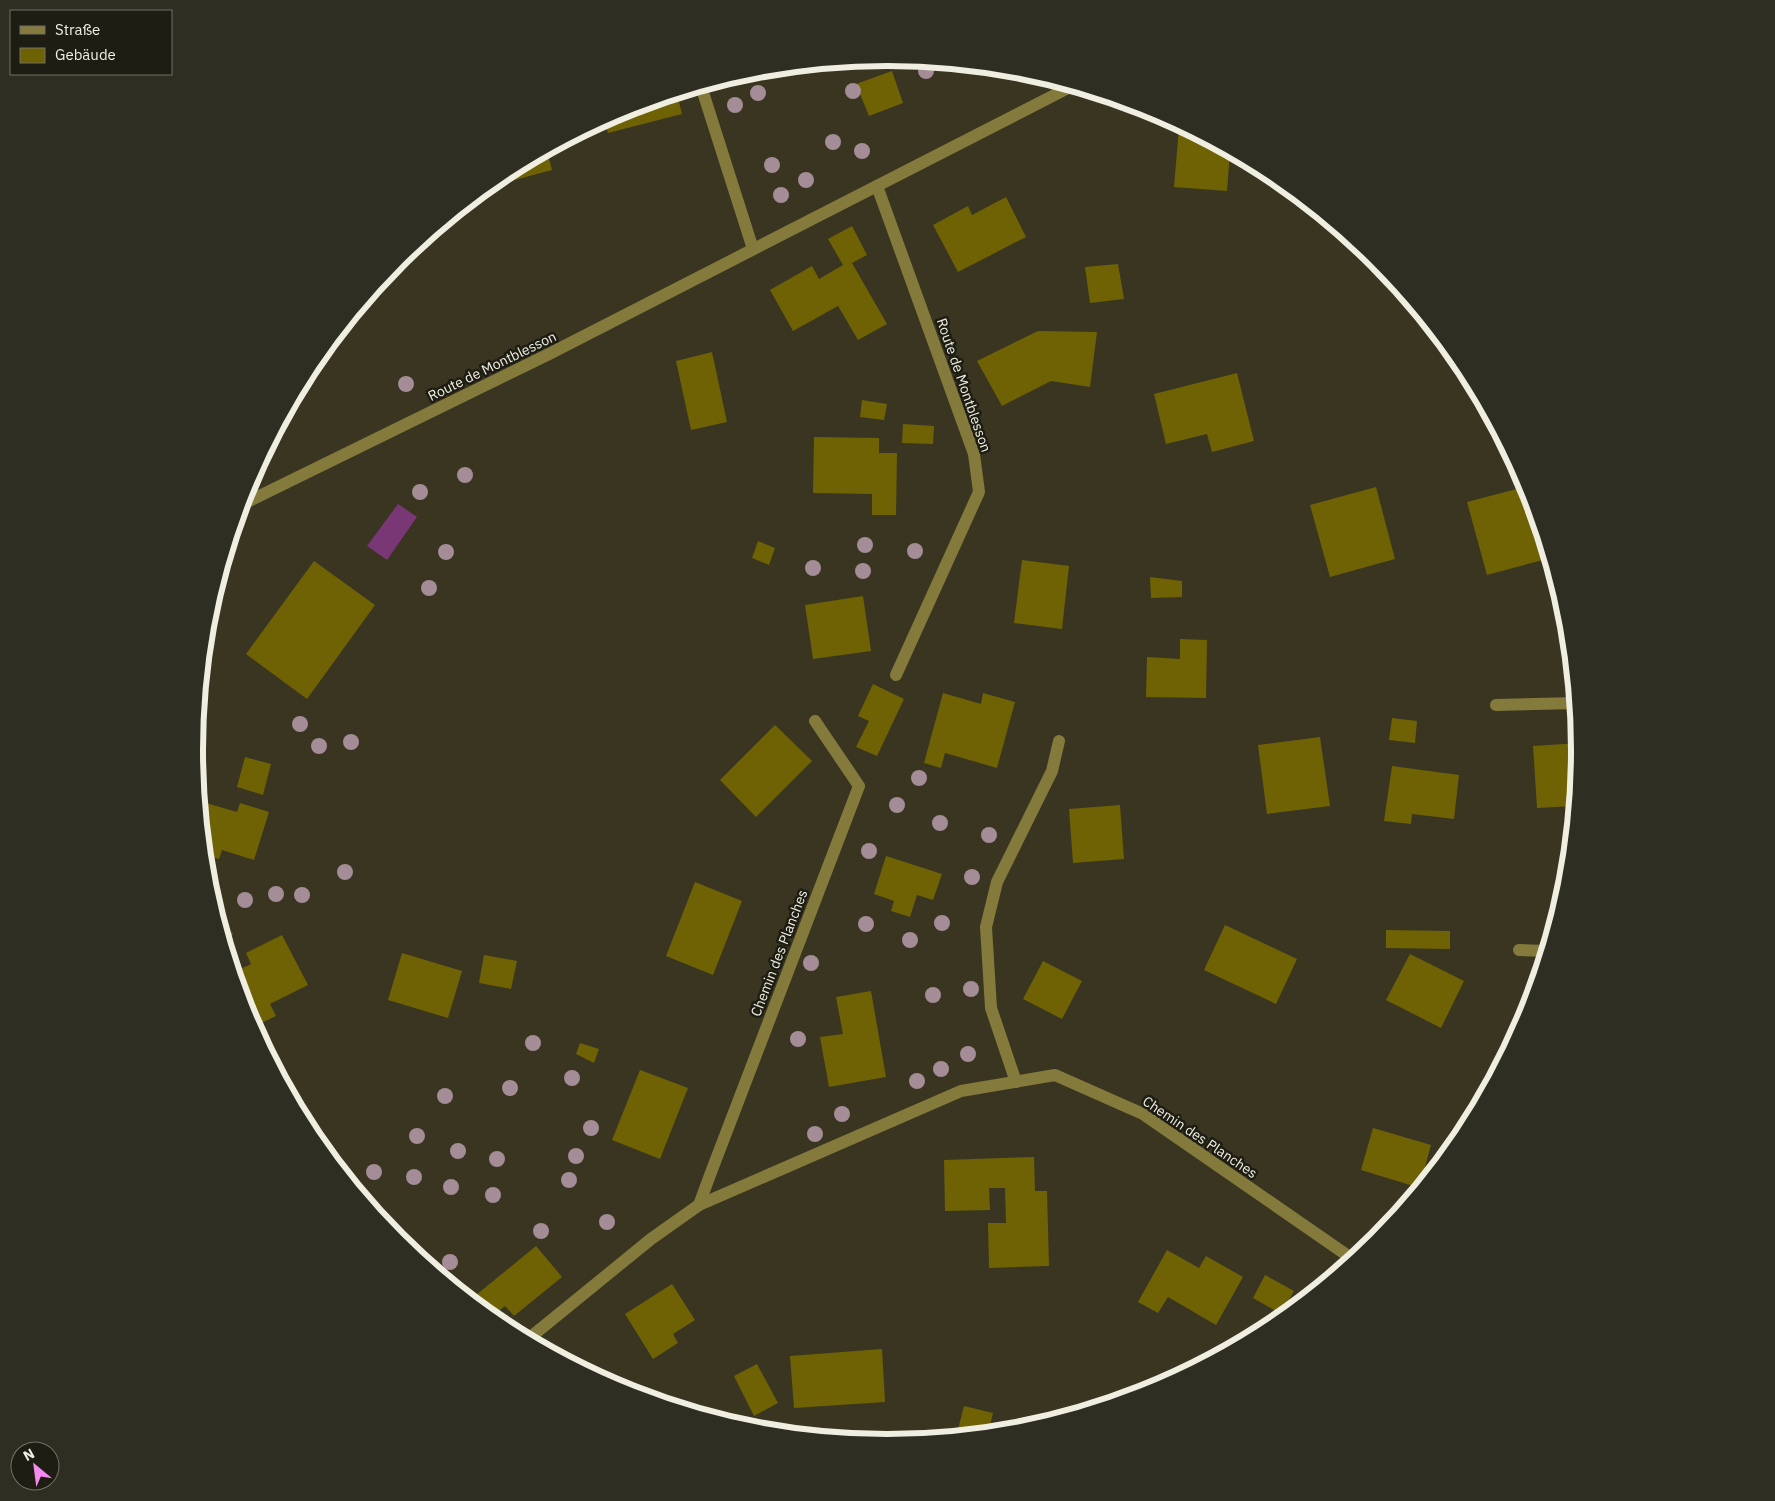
<svg xmlns="http://www.w3.org/2000/svg" width="1775" height="1501" viewBox="0 0 1775 1501" font-family="'IBM Plex Sans',sans-serif">
<rect width="100%" height="100%" fill="#393520"/>
<path fill="#7a3776" d="M 398,504 L 417,517 L 387,560 L 367,546 Z"/>
<g fill="#6e6205">
<path d="M 892,71 L 903,103 L 869,116 L 856,84 Z"/>
<path d="M 677,94 L 682,114 L 608,133 L 604,120 L 623,110 Z"/>
<path d="M 1179,128 L 1187,129 L 1230,152 L 1227,191 L 1174,187 Z"/>
<path d="M 547,151 L 552,170 L 503,183 L 501,176 L 503,174 Z"/>
<path d="M 1006,197 L 1026,237 L 958,272 L 933,225 L 968,206 L 972,215 Z"/>
<path d="M 852,226 L 867,255 L 852,263 L 887,324 L 858,340 L 838,306 L 793,331 L 770,290 L 812,266 L 819,279 L 843,265 L 828,239 Z"/>
<path d="M 1118,264 L 1124,299 L 1090,303 L 1085,267 Z"/>
<path d="M 388,272 L 385,287 L 377,285 Z"/>
<path d="M 1038,331 L 1097,332 L 1090,387 L 1051,381 L 1002,406 L 977,361 Z"/>
<path d="M 712,352 L 727,422 L 691,430 L 676,361 Z"/>
<path d="M 1237,373 L 1254,441 L 1212,452 L 1207,434 L 1166,444 L 1154,394 Z"/>
<path d="M 862,400 L 887,404 L 884,420 L 860,417 Z"/>
<path d="M 903,424 L 934,426 L 933,444 L 902,443 Z"/>
<path d="M 814,437 L 879,438 L 879,453 L 897,453 L 896,515 L 872,515 L 872,494 L 813,493 Z"/>
<path d="M 1528,486 L 1550,558 L 1487,575 L 1467,502 Z"/>
<path d="M 1376,487 L 1395,559 L 1330,577 L 1310,505 Z"/>
<path d="M 758,541 L 775,548 L 769,565 L 752,558 Z"/>
<path d="M 1022,560 L 1069,566 L 1062,629 L 1014,623 Z"/>
<path d="M 314,561 L 375,605 L 307,699 L 246,654 Z"/>
<path d="M 1150,577 L 1182,581 L 1182,597 L 1151,598 Z"/>
<path d="M 863,596 L 871,651 L 813,659 L 805,605 Z"/>
<path d="M 1180,639 L 1207,640 L 1206,698 L 1146,697 L 1147,657 L 1180,659 Z"/>
<path d="M 873,684 L 904,699 L 877,756 L 856,747 L 869,721 L 858,716 Z"/>
<path d="M 943,693 L 981,704 L 983,693 L 1015,702 L 997,768 L 945,753 L 941,768 L 924,763 Z"/>
<path d="M 1392,718 L 1417,721 L 1415,743 L 1389,740 Z"/>
<path d="M 775,725 L 812,761 L 756,817 L 720,780 Z"/>
<path d="M 1320,737 L 1330,806 L 1267,814 L 1258,745 Z"/>
<path d="M 1580,743 L 1580,751 L 1575,806 L 1537,808 L 1533,746 Z"/>
<path d="M 245,757 L 271,764 L 263,795 L 237,787 Z"/>
<path d="M 1392,766 L 1459,775 L 1454,819 L 1412,814 L 1411,824 L 1384,821 Z"/>
<path d="M 206,803 L 237,812 L 240,803 L 269,812 L 254,860 L 222,850 L 219,859 L 205,855 L 201,817 Z"/>
<path d="M 1120,805 L 1124,859 L 1073,863 L 1069,809 Z"/>
<path d="M 886,856 L 942,874 L 933,900 L 917,895 L 910,917 L 891,911 L 894,901 L 874,894 Z"/>
<path d="M 695,882 L 742,901 L 713,975 L 666,956 Z"/>
<path d="M 1225,925 L 1297,959 L 1276,1004 L 1204,970 Z"/>
<path d="M 221,929 L 233,933 L 227,950 Z"/>
<path d="M 1386,930 L 1450,931 L 1450,949 L 1386,948 Z"/>
<path d="M 282,935 L 308,985 L 270,1004 L 276,1016 L 253,1027 L 247,1015 L 234,972 L 251,964 L 246,953 Z"/>
<path d="M 402,953 L 462,971 L 448,1018 L 388,1000 Z"/>
<path d="M 1410,954 L 1464,981 L 1441,1028 L 1386,1000 Z"/>
<path d="M 484,955 L 517,961 L 511,989 L 479,983 Z"/>
<path d="M 1043,961 L 1082,981 L 1062,1019 L 1023,999 Z"/>
<path d="M 871,991 L 886,1077 L 829,1087 L 820,1037 L 843,1034 L 836,997 Z"/>
<path d="M 580,1043 L 599,1049 L 594,1063 L 576,1054 Z"/>
<path d="M 640,1070 L 688,1088 L 660,1159 L 612,1140 Z"/>
<path d="M 1373,1128 L 1431,1145 L 1425,1167 L 1436,1170 L 1420,1188 L 1361,1170 Z"/>
<path d="M 1034,1157 L 1035,1191 L 1047,1191 L 1049,1266 L 989,1268 L 988,1223 L 1006,1223 L 1005,1188 L 989,1188 L 990,1210 L 945,1211 L 944,1160 Z"/>
<path d="M 536,1246 L 562,1277 L 514,1316 L 505,1306 L 491,1317 L 470,1300 Z"/>
<path d="M 1167,1250 L 1199,1268 L 1206,1256 L 1243,1277 L 1216,1325 L 1168,1297 L 1158,1313 L 1138,1302 Z"/>
<path d="M 1265,1275 L 1294,1291 L 1281,1314 L 1253,1298 Z"/>
<path d="M 672,1284 L 695,1320 L 673,1334 L 678,1343 L 653,1359 L 625,1314 Z"/>
<path d="M 882,1349 L 885,1402 L 794,1408 L 790,1356 Z"/>
<path d="M 757,1364 L 778,1403 L 754,1416 L 734,1376 Z"/>
<path d="M 964,1406 L 993,1413 L 988,1434 L 956,1437 Z"/>
</g>
<g fill="none" stroke-linecap="round" stroke-linejoin="round">
<g stroke="#837a3c" stroke-width="12">
<path d="M 701,86 L 753,249"/>
<path d="M 877,186 L 974,454 L 979,492 L 896,675"/>
<path d="M 241,505 L 549,354 L 1072,86"/>
<path d="M 1496,705 L 1576,703"/>
<path d="M 1519,950 L 1547,951"/>
<path d="M 1016,1082 L 991,1008 L 986,927 L 997,882 L 1052,771 L 1059,741"/>
<path d="M 699,1205 L 710,1175 L 859,786 L 815,721"/>
<path d="M 527,1340 L 651,1239 L 699,1205 L 961,1091 L 1055,1075 L 1143,1114 L 1354,1260"/>
</g>
</g>
<g fill="#a48d96">
<circle cx="926" cy="71" r="8"/>
<circle cx="853" cy="91" r="8"/>
<circle cx="758" cy="93" r="8"/>
<circle cx="735" cy="105" r="8"/>
<circle cx="833" cy="142" r="8"/>
<circle cx="862" cy="151" r="8"/>
<circle cx="772" cy="165" r="8"/>
<circle cx="806" cy="180" r="8"/>
<circle cx="781" cy="195" r="8"/>
<circle cx="406" cy="384" r="8"/>
<circle cx="465" cy="475" r="8"/>
<circle cx="420" cy="492" r="8"/>
<circle cx="865" cy="545" r="8"/>
<circle cx="915" cy="551" r="8"/>
<circle cx="446" cy="552" r="8"/>
<circle cx="813" cy="568" r="8"/>
<circle cx="863" cy="571" r="8"/>
<circle cx="429" cy="588" r="8"/>
<circle cx="300" cy="724" r="8"/>
<circle cx="351" cy="742" r="8"/>
<circle cx="319" cy="746" r="8"/>
<circle cx="919" cy="778" r="8"/>
<circle cx="897" cy="805" r="8"/>
<circle cx="940" cy="823" r="8"/>
<circle cx="989" cy="835" r="8"/>
<circle cx="869" cy="851" r="8"/>
<circle cx="345" cy="872" r="8"/>
<circle cx="972" cy="877" r="8"/>
<circle cx="276" cy="894" r="8"/>
<circle cx="302" cy="895" r="8"/>
<circle cx="245" cy="900" r="8"/>
<circle cx="942" cy="923" r="8"/>
<circle cx="866" cy="924" r="8"/>
<circle cx="910" cy="940" r="8"/>
<circle cx="811" cy="963" r="8"/>
<circle cx="971" cy="989" r="8"/>
<circle cx="933" cy="995" r="8"/>
<circle cx="798" cy="1039" r="8"/>
<circle cx="533" cy="1043" r="8"/>
<circle cx="968" cy="1054" r="8"/>
<circle cx="941" cy="1069" r="8"/>
<circle cx="572" cy="1078" r="8"/>
<circle cx="917" cy="1081" r="8"/>
<circle cx="510" cy="1088" r="8"/>
<circle cx="445" cy="1096" r="8"/>
<circle cx="842" cy="1114" r="8"/>
<circle cx="591" cy="1128" r="8"/>
<circle cx="815" cy="1134" r="8"/>
<circle cx="417" cy="1136" r="8"/>
<circle cx="458" cy="1151" r="8"/>
<circle cx="576" cy="1156" r="8"/>
<circle cx="497" cy="1159" r="8"/>
<circle cx="374" cy="1172" r="8"/>
<circle cx="414" cy="1177" r="8"/>
<circle cx="569" cy="1180" r="8"/>
<circle cx="451" cy="1187" r="8"/>
<circle cx="493" cy="1195" r="8"/>
<circle cx="607" cy="1222" r="8"/>
<circle cx="541" cy="1231" r="8"/>
<circle cx="450" cy="1262" r="8"/>
</g>
<g text-anchor="middle" stroke-width="5" stroke-linejoin="round" paint-order="stroke">
<g font-size="14" fill="#f0eee1" stroke="#1e1d13">
<text transform="translate(492 366) rotate(-26)" y="5">Route de Montblesson</text>
<text transform="translate(964 385) rotate(71)" y="5">Route de Montblesson</text>
<text transform="translate(779 953) rotate(-69)" y="5">Chemin des Planches</text>
<text transform="translate(1200 1137) rotate(34)" y="5">Chemin des Planches</text>
</g>
</g>
<path d="M0 0H1775V1501H0ZM203 750a684 684 0 1 1 1368 0a684 684 0 1 1-1368 0Z" fill="#2f2e23" fill-rule="evenodd"/>
<path fill="none" stroke="#f0eee1" stroke-width="6" d="M203 750a684 684 0 1 1 1368 0a684 684 0 1 1-1368 0Z"/>
<rect x="10" y="10" width="162" height="65" fill="#1e1d13" stroke="#727165"/>
<rect x="20" y="26" width="25" height="8" fill="#837a3c" stroke="#727165"/>
<text x="55" y="35" font-size="15" fill="#f0eee1">Straße</text>
<rect x="20" y="48" width="25" height="15" fill="#6e6205" stroke="#727165"/>
<text x="55" y="60" font-size="15" fill="#f0eee1">Gebäude</text>
<g transform="translate(35 1466) rotate(331)"><circle r="24" fill="#1e1d13" stroke="#727165"/>
<path d="M0-4L9 19L0 12L-9 19Z" fill="#f689ed"/>
<text y="-8" font-size="14" font-weight="bold" text-anchor="middle" fill="#f0eee1">N</text>
</g>
</svg>
